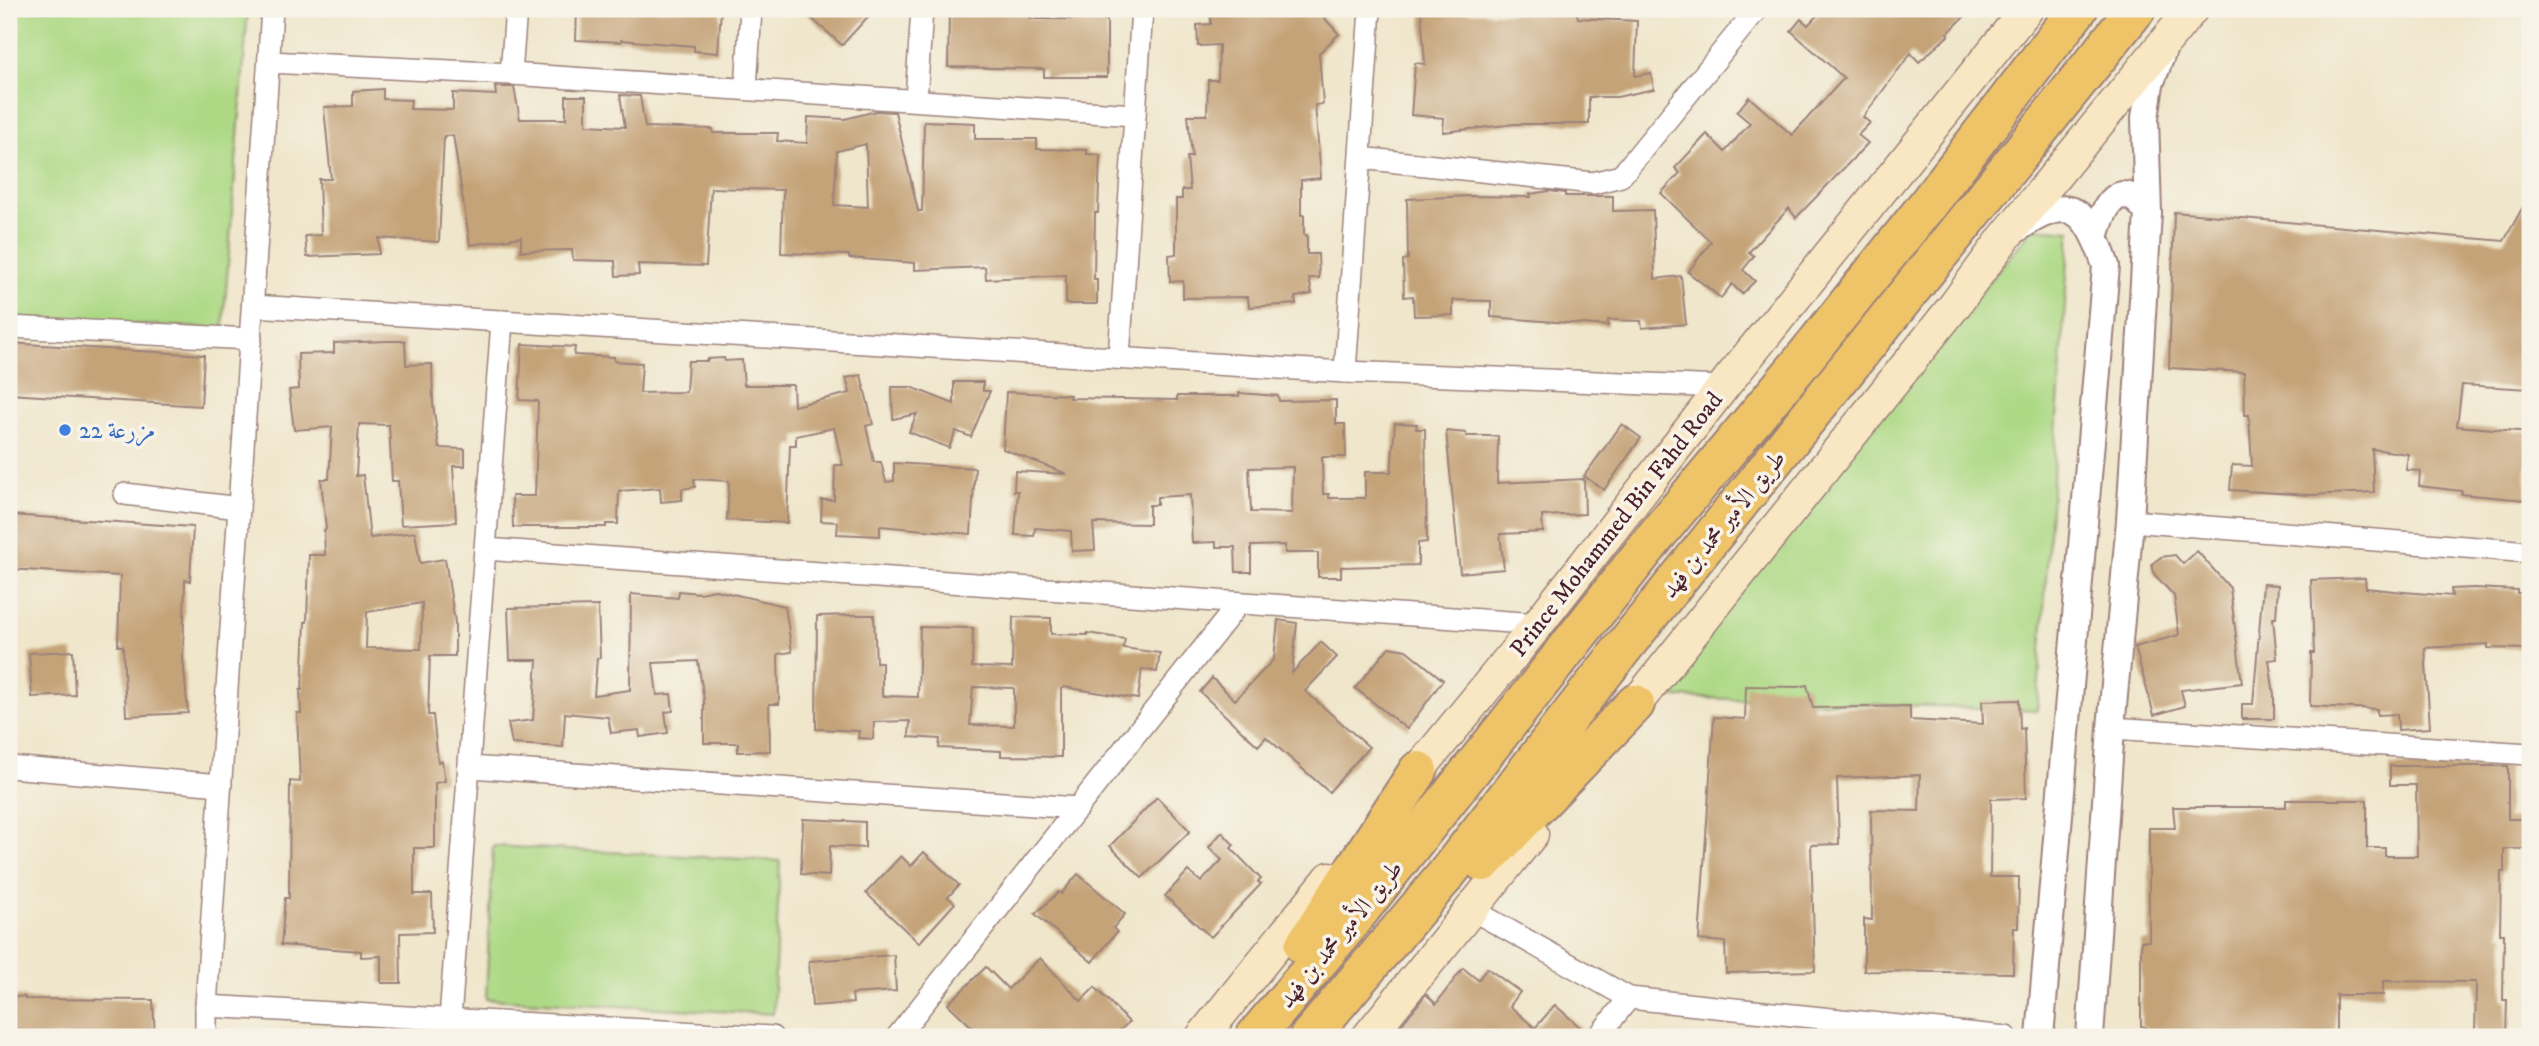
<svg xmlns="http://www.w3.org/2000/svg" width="2539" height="1046" viewBox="0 0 2539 1046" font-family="'IM FELL DW Pica',Amiri,serif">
<rect width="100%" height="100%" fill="#f7f3e8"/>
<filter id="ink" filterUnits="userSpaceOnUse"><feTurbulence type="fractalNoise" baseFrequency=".0143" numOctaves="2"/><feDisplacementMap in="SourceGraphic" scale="14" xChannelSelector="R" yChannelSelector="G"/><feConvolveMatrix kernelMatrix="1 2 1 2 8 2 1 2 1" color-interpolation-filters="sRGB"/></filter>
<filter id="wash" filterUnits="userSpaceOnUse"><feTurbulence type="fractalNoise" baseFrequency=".00686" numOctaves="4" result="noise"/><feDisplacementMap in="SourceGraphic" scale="28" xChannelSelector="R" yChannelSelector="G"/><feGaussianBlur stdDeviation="1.57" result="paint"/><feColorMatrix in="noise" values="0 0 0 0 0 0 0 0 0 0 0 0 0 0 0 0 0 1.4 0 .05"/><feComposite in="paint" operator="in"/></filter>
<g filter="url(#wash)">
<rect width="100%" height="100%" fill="#efe6cb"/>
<g fill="#add985" stroke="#7c7c58" stroke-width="2">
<path d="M 9,9 L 248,9 L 223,329 L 9,318 Z"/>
<path d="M 2033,228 L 2070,231 L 2037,710 L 1648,696 Z"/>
<path d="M 493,846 L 780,861 L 773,1014 L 486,999 Z"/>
</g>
<g id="blocks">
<g fill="#c4a378" fill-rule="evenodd">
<path d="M 577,9 L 721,9 L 718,53 L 694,51 L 694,46 L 621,40 L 621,42 L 576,40 Z"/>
<path d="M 801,9 L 875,9 L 842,45 Z"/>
<path d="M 1210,9 L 1316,9 L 1339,34 L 1319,53 L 1323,104 L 1315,105 L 1321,178 L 1301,180 L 1301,215 L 1304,215 L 1304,235 L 1307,235 L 1307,254 L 1318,254 L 1319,278 L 1309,278 L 1312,294 L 1295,297 L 1296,304 L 1249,307 L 1248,297 L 1183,298 L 1183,281 L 1170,282 L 1169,255 L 1176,254 L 1176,199 L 1182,199 L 1182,190 L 1190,190 L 1187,157 L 1192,157 L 1188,115 L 1207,115 L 1208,80 L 1218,80 L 1219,45 L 1198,46 L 1197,25 L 1211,24 Z"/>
<path d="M 1421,9 L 1463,9 L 1463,12 L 1532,14 L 1576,9 L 1578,18 L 1637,21 L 1635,76 L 1651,73 L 1654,89 L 1617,97 L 1589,97 L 1589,124 L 1515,124 L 1443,132 L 1444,118 L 1411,115 L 1415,63 L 1425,64 Z"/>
<path d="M 1823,9 L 1972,9 L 1948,33 L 1949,35 L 1919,62 L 1911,53 L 1863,117 L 1870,123 L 1858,135 L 1868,143 L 1796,218 L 1789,208 L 1749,252 L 1754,256 L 1743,270 L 1755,281 L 1742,294 L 1732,284 L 1721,298 L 1688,272 L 1711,242 L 1661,193 L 1680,173 L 1675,168 L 1707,134 L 1725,152 L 1750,123 L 1737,112 L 1749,97 L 1792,135 L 1844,78 L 1791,31 L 1801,19 L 1808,25 Z"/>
<path d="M 949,11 L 1030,13 L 1030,19 L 1107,19 L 1107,77 L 1044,77 L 1044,69 L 948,67 Z"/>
<path d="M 495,87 L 514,87 L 520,119 L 566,119 L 566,96 L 586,96 L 586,125 L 625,127 L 620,95 L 640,96 L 645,127 L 713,129 L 713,133 L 778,133 L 777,141 L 807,143 L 808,117 L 845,119 L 876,111 L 895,112 L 918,211 L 922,211 L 924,121 L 975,123 L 975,139 L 1037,139 L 1037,149 L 1087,150 L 1087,154 L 1100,155 L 1098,213 L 1095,213 L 1094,279 L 1097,279 L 1097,304 L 1066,304 L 1066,275 L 986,279 L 985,267 L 915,270 L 915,263 L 849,258 L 849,255 L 781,253 L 783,190 L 711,188 L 706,266 L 638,264 L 639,275 L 616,276 L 615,261 L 573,260 L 572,250 L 521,251 L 521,237 L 470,245 L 453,135 L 444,136 L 439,242 L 379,238 L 379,254 L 307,257 L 305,236 L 321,235 L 319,179 L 331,179 L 324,107 L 353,106 L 353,91 L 383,89 L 383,99 L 411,100 L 410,109 L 453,110 L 453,93 L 496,95 ZM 866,144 L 868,207 L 834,205 L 837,151 Z"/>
<path d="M 1549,191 L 1565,193 L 1565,196 L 1613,196 L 1613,211 L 1653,210 L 1655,279 L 1681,276 L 1686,324 L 1642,328 L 1641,321 L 1608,320 L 1608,326 L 1491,317 L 1491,301 L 1453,300 L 1453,315 L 1414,316 L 1413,296 L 1404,297 L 1403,260 L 1408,259 L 1407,199 L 1470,196 L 1531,197 L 1530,194 Z"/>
<path d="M 2530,194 L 2530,389 L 2462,385 L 2457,426 L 2530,432 L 2525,500 L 2461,494 L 2462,491 L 2419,486 L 2420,471 L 2406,470 L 2408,454 L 2372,449 L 2374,492 L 2310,495 L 2230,490 L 2232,465 L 2252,466 L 2249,415 L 2245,415 L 2244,372 L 2169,368 L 2174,212 L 2504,241 Z"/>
<path d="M 388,341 L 405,341 L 406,365 L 432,364 L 433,404 L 439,448 L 465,449 L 465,466 L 453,466 L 456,522 L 401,525 L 398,481 L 392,481 L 389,425 L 359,424 L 356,476 L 363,475 L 370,538 L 415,532 L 420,563 L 445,559 L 455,622 L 455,656 L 430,656 L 428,715 L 433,715 L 438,762 L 442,761 L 445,781 L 435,783 L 435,848 L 414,848 L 414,894 L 432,894 L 433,932 L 400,933 L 401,983 L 381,983 L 381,956 L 361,957 L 361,951 L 281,945 L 285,898 L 289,898 L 290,781 L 300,782 L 297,713 L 301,713 L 300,690 L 302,690 L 305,622 L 307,622 L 309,555 L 325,555 L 324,530 L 326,529 L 321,479 L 329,479 L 332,427 L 294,430 L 289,390 L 299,389 L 298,354 L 334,353 L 334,343 ZM 422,603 L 421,649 L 366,648 L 367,612 Z"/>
<path d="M 9,343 L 204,355 L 201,406 L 9,394 Z"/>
<path d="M 522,344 L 575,347 L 574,355 L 614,357 L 614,361 L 642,363 L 640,393 L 686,392 L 688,361 L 707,361 L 707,359 L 724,358 L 725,361 L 742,360 L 744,385 L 793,385 L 794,406 L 850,393 L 846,378 L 861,375 L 873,424 L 866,426 L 874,462 L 881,462 L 886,482 L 894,481 L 894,463 L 975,468 L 971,534 L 880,526 L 880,536 L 837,534 L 838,522 L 821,521 L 822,500 L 834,500 L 835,465 L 843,465 L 834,428 L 796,436 L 796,445 L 790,445 L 787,523 L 727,520 L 729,481 L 694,479 L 695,487 L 682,489 L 682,500 L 661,502 L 660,488 L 619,491 L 618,524 L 606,524 L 606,527 L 513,527 L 512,496 L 535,496 L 538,401 L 519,400 Z"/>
<path d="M 954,382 L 983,382 L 983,391 L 990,391 L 971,437 L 956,431 L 949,448 L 909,432 L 917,414 L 893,419 L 892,387 L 911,387 L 954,404 Z"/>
<path d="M 1006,392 L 1070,395 L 1069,398 L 1177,400 L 1177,396 L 1239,396 L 1239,393 L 1278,396 L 1279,401 L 1336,400 L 1336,424 L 1345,424 L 1346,457 L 1322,457 L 1323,494 L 1329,494 L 1329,498 L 1365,498 L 1365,472 L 1391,472 L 1395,423 L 1417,424 L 1416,429 L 1425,429 L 1427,542 L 1418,543 L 1418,565 L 1341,567 L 1341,577 L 1318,577 L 1318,553 L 1285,553 L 1285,545 L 1251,546 L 1251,572 L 1236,572 L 1235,547 L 1216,547 L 1216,542 L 1192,543 L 1190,495 L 1157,497 L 1157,505 L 1149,505 L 1149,524 L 1093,523 L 1095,550 L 1072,551 L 1071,531 L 1035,528 L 1034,536 L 1015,535 L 1018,491 L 1014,491 L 1015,471 L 1067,474 L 1003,449 ZM 1293,467 L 1292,513 L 1251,512 L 1249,468 Z"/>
<path d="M 1622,424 L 1641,438 L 1604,490 L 1584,476 Z"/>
<path d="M 1446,431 L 1466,433 L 1466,436 L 1498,436 L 1497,483 L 1584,479 L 1585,514 L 1542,516 L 1543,532 L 1500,534 L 1504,569 L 1460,573 Z"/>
<path d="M 9,515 L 193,527 L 190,581 L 185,580 L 183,658 L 188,713 L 126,716 L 123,646 L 118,646 L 120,576 L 9,569 Z"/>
<path d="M 2197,551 L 2230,588 L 2242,683 L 2181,690 L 2185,706 L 2154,715 L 2135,647 L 2179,635 L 2174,596 L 2154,574 L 2152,564 L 2161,557 L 2175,555 L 2183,564 Z"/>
<path d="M 2365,578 L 2366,588 L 2404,592 L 2452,596 L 2451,589 L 2474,588 L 2517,590 L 2517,593 L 2530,593 L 2530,649 L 2488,648 L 2488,644 L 2425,648 L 2430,728 L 2398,730 L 2397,714 L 2377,715 L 2377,709 L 2310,706 L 2311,653 L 2314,653 L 2311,580 Z"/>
<path d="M 2263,584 L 2278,585 L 2276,618 L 2273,618 L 2277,659 L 2269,660 L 2274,695 L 2274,719 L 2242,719 L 2242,704 L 2253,704 Z"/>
<path d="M 715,590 L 785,606 L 792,652 L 778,654 L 779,704 L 769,704 L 770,751 L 738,752 L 738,743 L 704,743 L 704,700 L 698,661 L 653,663 L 657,695 L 671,694 L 673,711 L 665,712 L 668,733 L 640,737 L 639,730 L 611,733 L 608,717 L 565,713 L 563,747 L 512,744 L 508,723 L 533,720 L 537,660 L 510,660 L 508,608 L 598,606 L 600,658 L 597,658 L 594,695 L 630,690 L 631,594 L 678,598 L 679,591 L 700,593 Z"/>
<path d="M 856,615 L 874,615 L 876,662 L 882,662 L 882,696 L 918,697 L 920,627 L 973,628 L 972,667 L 1012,668 L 1013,617 L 1051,618 L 1051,634 L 1087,635 L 1087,633 L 1125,639 L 1123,648 L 1160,653 L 1157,672 L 1142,669 L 1138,699 L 1064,687 L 1061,689 L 1061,757 L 1001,756 L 1001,751 L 939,748 L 940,739 L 909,737 L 910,721 L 874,722 L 873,739 L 858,738 L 859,731 L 816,729 L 817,616 ZM 973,687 L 1014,688 L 1014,726 L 970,725 Z"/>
<path d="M 1278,620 L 1297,623 L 1292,673 L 1321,642 L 1337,657 L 1305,691 L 1369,747 L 1329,792 L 1266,737 L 1258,746 L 1200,692 L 1212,678 L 1235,700 L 1274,659 Z"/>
<path d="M 1389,647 L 1406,650 L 1443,680 L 1407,729 L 1355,688 Z"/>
<path d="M 73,651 L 75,695 L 32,697 L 29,653 Z"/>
<path d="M 1807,685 L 1813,708 L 1910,706 L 1910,720 L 1983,724 L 1982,701 L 2019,700 L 2020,729 L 2024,728 L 2026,798 L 1991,799 L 1990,877 L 2019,877 L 2018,928 L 2014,928 L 2013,973 L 1864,971 L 1864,919 L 1872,920 L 1871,810 L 1919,811 L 1920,775 L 1837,778 L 1839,844 L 1811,845 L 1815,971 L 1726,973 L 1725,942 L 1699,940 L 1714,717 L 1745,719 L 1746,686 L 1797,687 Z"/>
<path d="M 2390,766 L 2508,766 L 2508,819 L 2524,819 L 2524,849 L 2504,849 L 2504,872 L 2501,872 L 2500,934 L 2504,934 L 2503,1000 L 2507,1000 L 2506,1037 L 2475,1037 L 2476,982 L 2383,981 L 2383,995 L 2336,995 L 2336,1037 L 2146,1037 L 2146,1027 L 2141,1026 L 2141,941 L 2149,941 L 2149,828 L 2175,828 L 2173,807 L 2286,807 L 2286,800 L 2367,800 L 2367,848 L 2385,848 L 2385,856 L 2417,856 L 2416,785 L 2390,785 Z"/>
<path d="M 1157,797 L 1190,831 L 1142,878 L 1110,846 Z"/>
<path d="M 803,819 L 865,822 L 865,848 L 830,846 L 829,876 L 801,874 Z"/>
<path d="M 1222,832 L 1234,845 L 1231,848 L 1261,879 L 1258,882 L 1261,884 L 1211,937 L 1165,896 L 1188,871 L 1201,882 L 1222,860 L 1209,847 Z"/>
<path d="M 924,852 L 959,885 L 948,897 L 955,903 L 919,943 L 866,893 L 901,856 L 911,866 Z"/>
<path d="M 1078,874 L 1125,914 L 1113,928 L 1117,932 L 1092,962 L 1035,914 L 1059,892 L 1061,894 Z"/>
<path d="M 894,955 L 896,991 L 852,994 L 853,1003 L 812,1006 L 809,961 Z"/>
<path d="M 1040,958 L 1081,1001 L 1095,987 L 1129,1022 L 1113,1037 L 968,1037 L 975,1030 L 948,1004 L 986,967 L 1008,989 Z"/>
<path d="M 1463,968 L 1478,980 L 1487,968 L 1520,992 L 1510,1006 L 1535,1028 L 1555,1005 L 1581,1028 L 1573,1037 L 1401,1037 L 1396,1032 L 1426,994 L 1436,1004 Z"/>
<path d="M 9,996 L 25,997 L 25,999 L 153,1000 L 155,1037 L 9,1037 Z"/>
</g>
</g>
</g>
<g filter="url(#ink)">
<use href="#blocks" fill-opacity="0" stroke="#9c827b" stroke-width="2"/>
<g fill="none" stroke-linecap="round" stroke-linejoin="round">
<defs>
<g id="minor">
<path d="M 269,62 L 511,74 L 1135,115"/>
<path d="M 511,74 L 516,9"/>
<path d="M 746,89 L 751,9"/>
<path d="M 916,100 L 922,9"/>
<path d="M 1360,158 L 1593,183 L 1621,176 L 1757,9"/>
<path d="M 253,306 L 1345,372 L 1723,387"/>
<path d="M 9,327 L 251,339"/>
<path d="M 1119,358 L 1142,9"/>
<path d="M 1345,372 L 1370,9"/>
<path d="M 125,494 L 239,508"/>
<path d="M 2130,521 L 2530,552"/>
<path d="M 485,549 L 1538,624"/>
<path d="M 2111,728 L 2530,754"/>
<path d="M 9,767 L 221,785"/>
<path d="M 469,767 L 1078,808"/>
<path d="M 1471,909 L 1629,998 L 2006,1037"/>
<path d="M 206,1006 L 772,1037"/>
<path d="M 450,1019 L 502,321"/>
<path d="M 206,1037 L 206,1006 L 272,9"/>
<path d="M 897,1037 L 1239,603"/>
<path d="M 1598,1037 L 1629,998"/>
</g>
<g id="tertiary">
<path d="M 2017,229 C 2072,191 2087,210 2106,266 L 2040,1037"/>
<path d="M 2096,234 C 2105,203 2121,176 2148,213"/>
<path d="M 2090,1037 L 2111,728 L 2130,521 L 2148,213 L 2145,118 L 2150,84 L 2162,53"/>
</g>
<g id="secondary">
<path d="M 1621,722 L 1955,305 L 2004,238 L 2192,9"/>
<path d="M 1403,789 L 1538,624 L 1723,387 L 2027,9"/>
<path d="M 1202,1037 L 1330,878"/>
<path d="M 1368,1037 L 1532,834"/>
</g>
<g id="motorway">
<path d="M 1483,862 L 1635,704"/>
<path d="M 1304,946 L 1418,771"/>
<path d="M 1255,1037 L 1346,928 L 1660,531 L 1798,366 L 1920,214 L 2078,9"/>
<path d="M 1309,1037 L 1445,876 L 1626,644 L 2136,9"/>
</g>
</defs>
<use href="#minor" stroke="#9c827b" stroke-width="24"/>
<use href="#tertiary" stroke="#9c827b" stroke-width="30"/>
<use href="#secondary" stroke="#9c827b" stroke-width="35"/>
<use href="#motorway" stroke="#9c827b" stroke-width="42"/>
<use href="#minor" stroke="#fff" stroke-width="21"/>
<use href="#tertiary" stroke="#fff" stroke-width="26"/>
<use href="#secondary" stroke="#f9e7c3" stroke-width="32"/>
<use href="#motorway" stroke="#efc469" stroke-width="38"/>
</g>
</g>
<circle fill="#3f7fe0" stroke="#f7f3e8" stroke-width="2.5" cx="65" cy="430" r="7"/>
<g text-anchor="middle" stroke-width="7" stroke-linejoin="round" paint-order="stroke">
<g font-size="24" fill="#366cbe" stroke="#f7f3e8" text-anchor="start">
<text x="79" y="438">مزرعة 22</text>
</g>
<g font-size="24" fill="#4a1f2b" stroke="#f7f3e8">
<text transform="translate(1616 524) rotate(-52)" y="8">Prince Mohammed Bin Fahd Road</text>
<text transform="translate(1723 524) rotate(-51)" y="8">طريق الأمير محمد بن فهد</text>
<text transform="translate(1340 934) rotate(-51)" y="8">طريق الأمير محمد بن فهد</text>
</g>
</g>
<rect width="2539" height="1046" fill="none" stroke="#f7f3e8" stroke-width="35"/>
</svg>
